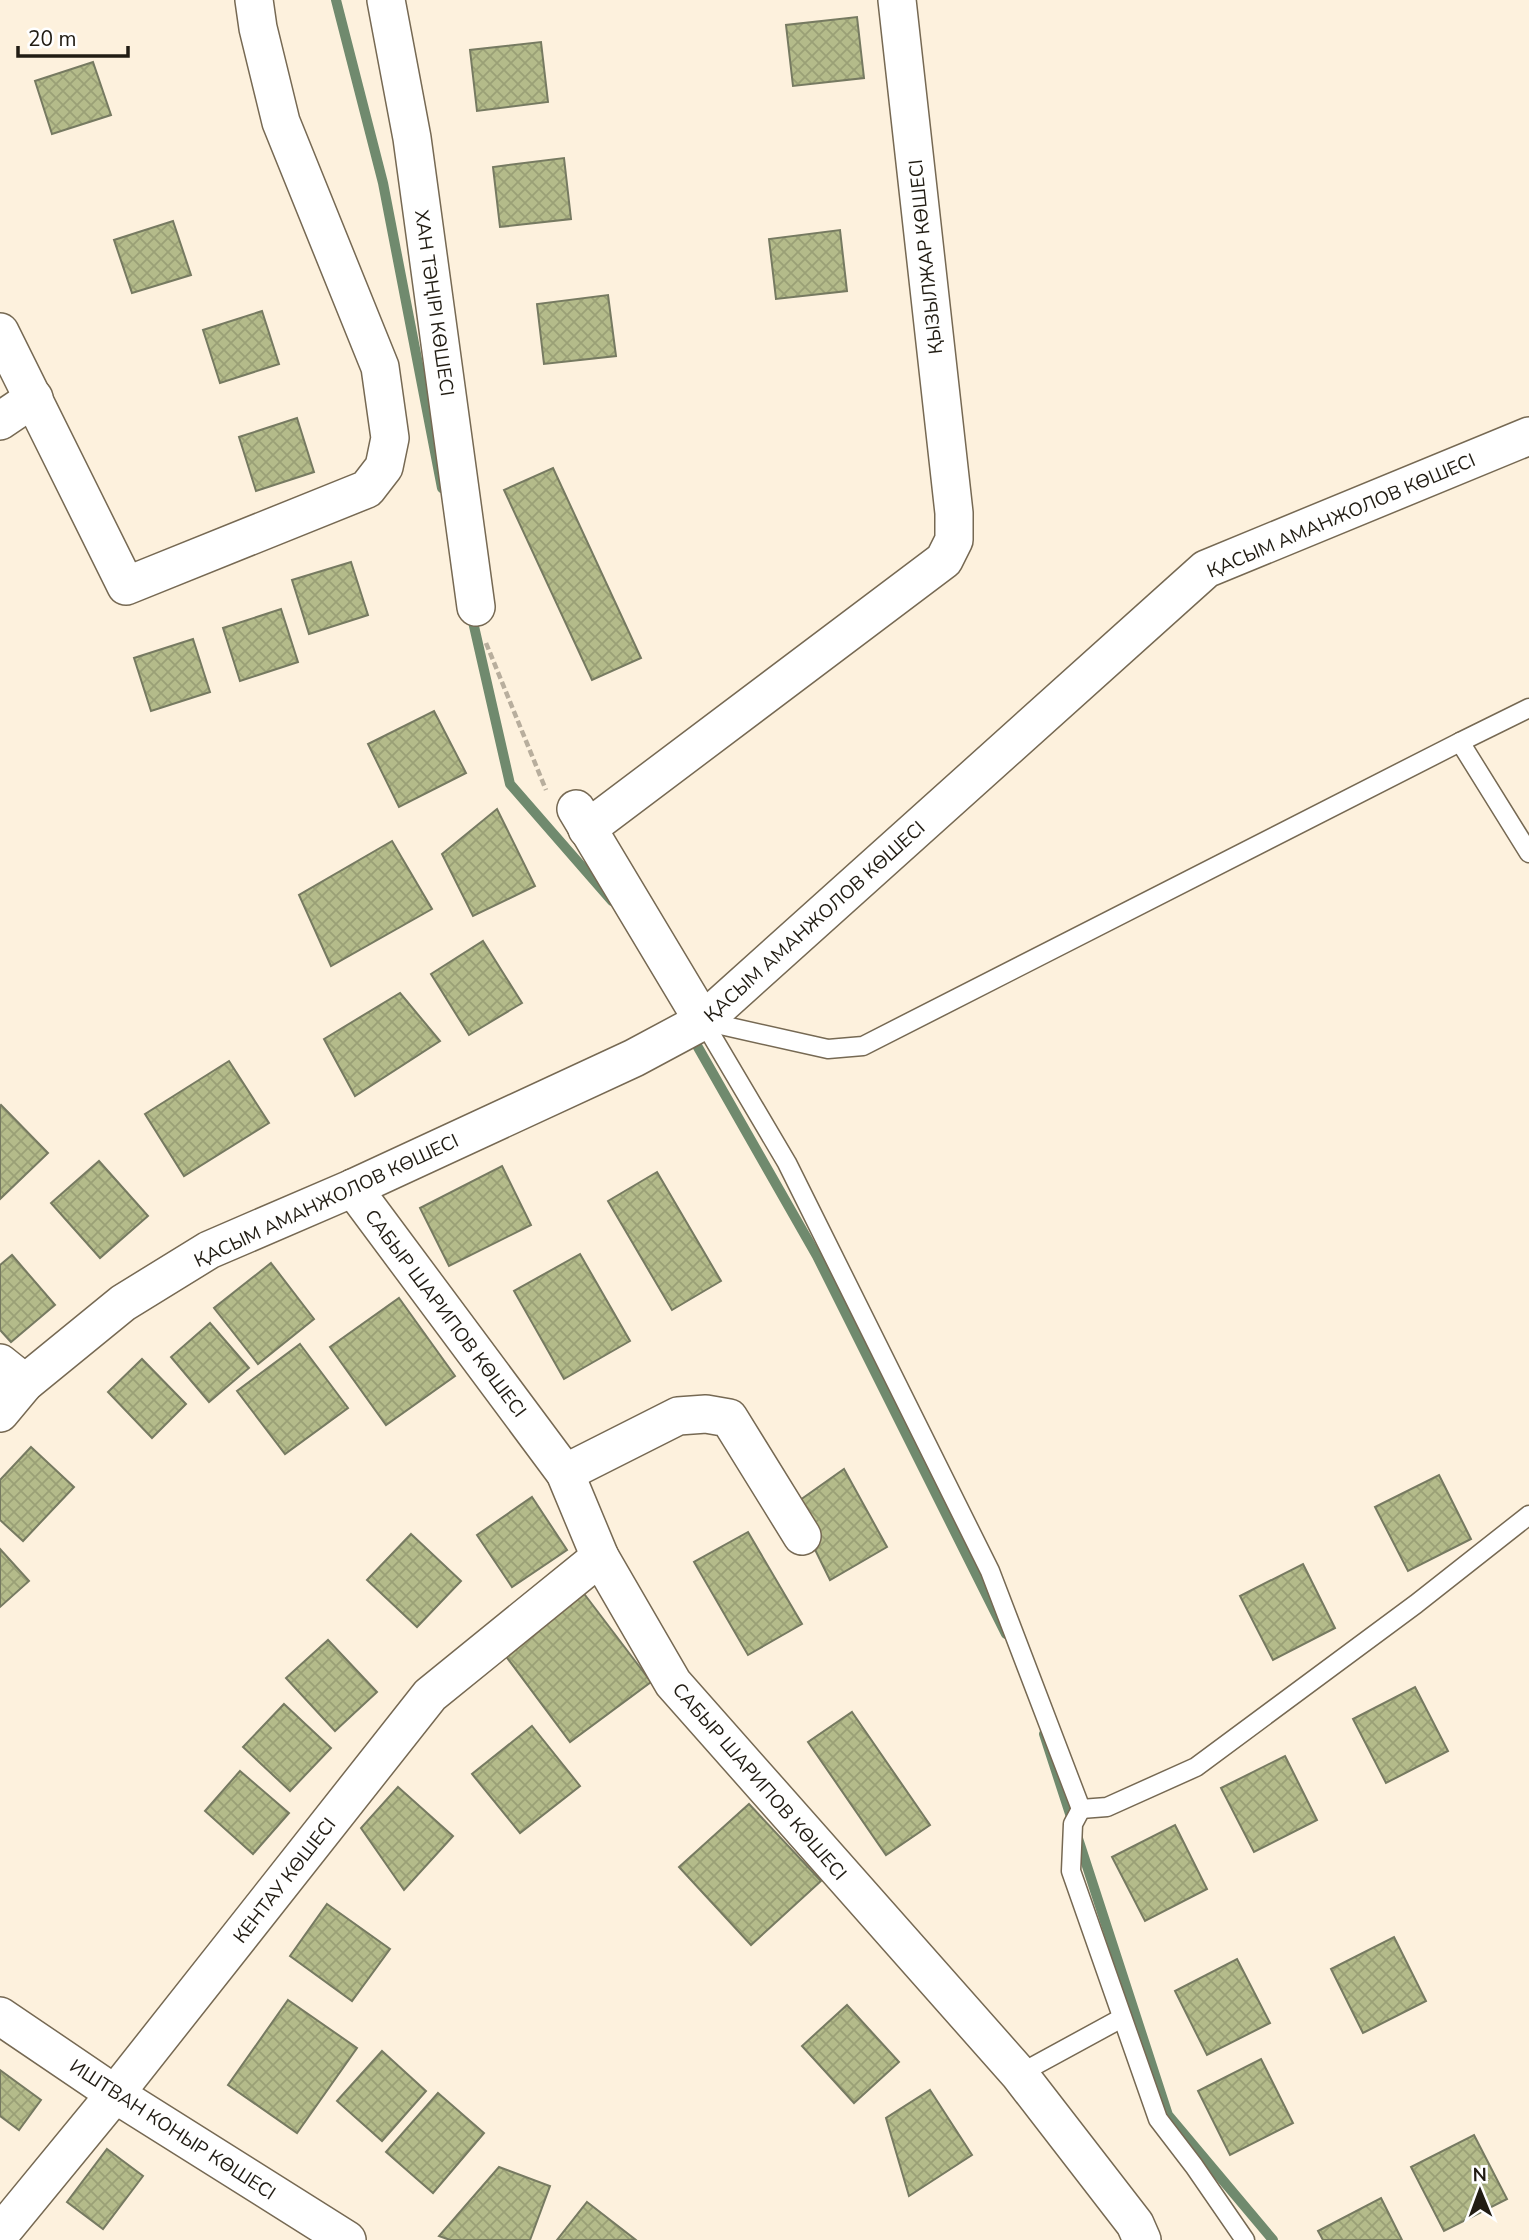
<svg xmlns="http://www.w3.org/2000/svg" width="1529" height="2240" viewBox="0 0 1529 2240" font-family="'Nunito Sans',sans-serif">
<defs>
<pattern id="building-cross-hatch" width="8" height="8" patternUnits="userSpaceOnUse" patternTransform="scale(1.75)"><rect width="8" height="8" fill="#b4bb8a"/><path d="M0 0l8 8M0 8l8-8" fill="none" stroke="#9aa076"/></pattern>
</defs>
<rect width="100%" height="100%" fill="#fdf1dd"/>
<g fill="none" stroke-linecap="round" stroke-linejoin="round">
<g stroke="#708a6e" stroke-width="10">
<path d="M 336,0 L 383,183 L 442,488"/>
<path d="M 471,613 L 510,784 L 612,901"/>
<path d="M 691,1035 L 817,1256 L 1006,1634"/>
<path d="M 1044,1734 L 1168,2115 L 1273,2240"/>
</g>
</g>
<g fill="url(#building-cross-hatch)" stroke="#767a61" stroke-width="2">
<path d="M 857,17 L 864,78 L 793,86 L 786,25 Z"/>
<path d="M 541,42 L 548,102 L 477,111 L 470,50 Z"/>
<path d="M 93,62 L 111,115 L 52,134 L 35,81 Z"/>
<path d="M 564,158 L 571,219 L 500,227 L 493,167 Z"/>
<path d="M 173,221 L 191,275 L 132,293 L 114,240 Z"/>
<path d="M 840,230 L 847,291 L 776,299 L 769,239 Z"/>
<path d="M 608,295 L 616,356 L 544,364 L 537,304 Z"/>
<path d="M 262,311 L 279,364 L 220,383 L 203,330 Z"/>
<path d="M 297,418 L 314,472 L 256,491 L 239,437 Z"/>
<path d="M 553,468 L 641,658 L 592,680 L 504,490 Z"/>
<path d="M 351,562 L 368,615 L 309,634 L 292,580 Z"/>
<path d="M 281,609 L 298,662 L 240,681 L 223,628 Z"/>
<path d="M 193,639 L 210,692 L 151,711 L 134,658 Z"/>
<path d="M 434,711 L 466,773 L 399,807 L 368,744 Z"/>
<path d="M 497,809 L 535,886 L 473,916 L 442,854 Z"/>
<path d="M 392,841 L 432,909 L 331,966 L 299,895 Z"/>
<path d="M 483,941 L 522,1003 L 469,1035 L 431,974 Z"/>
<path d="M 400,993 L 440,1041 L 355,1096 L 324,1039 Z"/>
<path d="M 229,1061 L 269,1123 L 184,1176 L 145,1114 Z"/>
<path d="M 1,1105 L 48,1153 L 0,1199 L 0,1106 Z"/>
<path d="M 99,1161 L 148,1216 L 100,1258 L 51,1203 Z"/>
<path d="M 502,1166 L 531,1225 L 449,1266 L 420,1208 Z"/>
<path d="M 657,1172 L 721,1281 L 672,1310 L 608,1201 Z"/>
<path d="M 580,1254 L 630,1341 L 564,1379 L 514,1291 Z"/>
<path d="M 12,1255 L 55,1305 L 11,1342 L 0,1330 L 0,1265 Z"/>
<path d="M 271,1263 L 314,1319 L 258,1364 L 214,1308 Z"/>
<path d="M 399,1298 L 455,1376 L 386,1425 L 330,1347 Z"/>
<path d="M 210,1323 L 249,1368 L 209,1402 L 171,1357 Z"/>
<path d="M 300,1344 L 348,1408 L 285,1454 L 237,1391 Z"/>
<path d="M 142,1359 L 186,1404 L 152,1438 L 108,1392 Z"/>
<path d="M 31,1447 L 74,1487 L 23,1541 L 0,1520 L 0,1480 Z"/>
<path d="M 844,1469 L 887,1547 L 830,1580 L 793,1505 Z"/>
<path d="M 1439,1475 L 1471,1539 L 1408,1571 L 1375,1507 Z"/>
<path d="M 532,1497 L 567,1550 L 512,1587 L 477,1535 Z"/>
<path d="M 748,1532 L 802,1624 L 748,1655 L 694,1562 Z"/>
<path d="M 411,1534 L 461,1581 L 417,1627 L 367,1580 Z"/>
<path d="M 0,1549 L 29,1581 L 0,1607 Z"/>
<path d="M 1303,1564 L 1335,1628 L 1273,1660 L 1240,1596 Z"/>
<path d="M 582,1591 L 651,1682 L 570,1742 L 502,1651 Z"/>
<path d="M 328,1640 L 377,1692 L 335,1731 L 286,1678 Z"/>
<path d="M 1415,1687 L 1448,1751 L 1386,1783 L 1353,1719 Z"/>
<path d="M 284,1704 L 331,1748 L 290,1791 L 243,1747 Z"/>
<path d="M 852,1712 L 930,1825 L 886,1855 L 808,1742 Z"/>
<path d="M 532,1726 L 580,1786 L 520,1833 L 472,1774 Z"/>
<path d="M 1285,1756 L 1317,1820 L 1254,1852 L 1221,1788 Z"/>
<path d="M 240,1771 L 289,1813 L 253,1854 L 205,1811 Z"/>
<path d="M 398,1787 L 453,1836 L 404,1890 L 361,1828 Z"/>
<path d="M 749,1804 L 821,1881 L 751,1945 L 679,1867 Z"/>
<path d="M 1175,1825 L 1207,1889 L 1145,1921 L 1112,1857 Z"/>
<path d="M 327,1904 L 390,1949 L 352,2001 L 290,1956 Z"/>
<path d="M 1394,1937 L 1426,2001 L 1363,2033 L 1331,1969 Z"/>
<path d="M 1237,1959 L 1270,2023 L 1207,2055 L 1175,1991 Z"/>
<path d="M 288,2000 L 357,2048 L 297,2133 L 228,2085 Z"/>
<path d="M 847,2005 L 899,2062 L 854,2103 L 802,2046 Z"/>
<path d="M 382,2051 L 426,2091 L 382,2141 L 337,2101 Z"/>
<path d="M 1261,2059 L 1293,2123 L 1230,2155 L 1198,2091 Z"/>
<path d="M 0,2070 L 41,2100 L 19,2130 L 0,2116 Z"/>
<path d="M 930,2090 L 972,2155 L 909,2196 L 886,2118 Z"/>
<path d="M 438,2093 L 484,2133 L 433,2193 L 386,2152 Z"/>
<path d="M 1474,2135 L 1507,2199 L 1444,2231 L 1411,2167 Z"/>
<path d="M 107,2149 L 143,2176 L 103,2229 L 67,2202 Z"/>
<path d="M 499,2167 L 550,2186 L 530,2240 L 450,2240 L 439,2236 Z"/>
<path d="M 1381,2198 L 1402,2240 L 1323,2240 L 1318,2231 Z"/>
<path d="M 587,2202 L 636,2240 L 557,2240 Z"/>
</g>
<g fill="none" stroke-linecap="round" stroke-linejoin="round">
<defs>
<g id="service">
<path d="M 1529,708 L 1460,742 L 1529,853"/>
<path d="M 703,1021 L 787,1163 L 990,1571 L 1081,1809"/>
<path d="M 703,1021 L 828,1049 L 863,1046 L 1460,742"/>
<path d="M 1081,1809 L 1107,1807 L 1196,1767 L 1416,1604 L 1529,1515"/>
<path d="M 1081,1809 L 1073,1824 L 1071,1871 L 1158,2119 L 1194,2166 L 1245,2240"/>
<path d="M 1019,2074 L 1122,2018"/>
</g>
<g id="minor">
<path d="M 386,0 L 412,138 L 476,607"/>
<path d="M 0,332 L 126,586 L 367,489 L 384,467 L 390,438 L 380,367 L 281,122 L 258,28 L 254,0"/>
<path d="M 0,421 L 34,398"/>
<path d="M 576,809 L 703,1021"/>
<path d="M 587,829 L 944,560 L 954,540 L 954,513 L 897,0"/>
<path d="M 353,1188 L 565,1473 L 600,1557 L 673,1683 L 1019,2074 L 1135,2224 L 1142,2240"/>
<path d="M 0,1363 L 25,1383"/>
<path d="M 0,1413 L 25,1383 L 123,1303 L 209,1250 L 353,1188 L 634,1058 L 703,1021 L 1206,569 L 1529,436"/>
<path d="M 565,1473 L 678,1416 L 706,1414 L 729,1418 L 802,1536"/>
<path d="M 0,2016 L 115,2094 L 347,2240"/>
<path d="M 0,2234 L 115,2094 L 430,1695 L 600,1557"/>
</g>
</defs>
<use href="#service" stroke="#766953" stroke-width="21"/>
<use href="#minor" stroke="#766953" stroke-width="40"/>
<path stroke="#b8ae9d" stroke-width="4.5" stroke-dasharray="7 3.5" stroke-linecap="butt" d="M 486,643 L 546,790"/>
<use href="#service" stroke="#fff" stroke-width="18"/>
<use href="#minor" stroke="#fff" stroke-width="37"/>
</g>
<g text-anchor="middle" stroke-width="6" stroke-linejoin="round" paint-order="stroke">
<g font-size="19" fill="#211c13" stroke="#fff">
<text transform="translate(925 257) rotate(-96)" y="7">ҚЫЗЫЛЖАР КӨШЕСІ</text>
<text transform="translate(435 303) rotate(82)" y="7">ХАН ТӘҢІРІ КӨШЕСІ</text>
<text transform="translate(1341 515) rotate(-23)" y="7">ҚАСЫМ АМАНЖОЛОВ КӨШЕСІ</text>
<text transform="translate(814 921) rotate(-42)" y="7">ҚАСЫМ АМАНЖОЛОВ КӨШЕСІ</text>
<text transform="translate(326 1200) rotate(-25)" y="7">ҚАСЫМ АМАНЖОЛОВ КӨШЕСІ</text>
<text transform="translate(446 1313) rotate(53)" y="7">САБЫР ШАРИПОВ КӨШЕСІ</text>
<text transform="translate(760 1781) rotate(49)" y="7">САБЫР ШАРИПОВ КӨШЕСІ</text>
<text transform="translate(284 1880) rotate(-52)" y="7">КЕНТАУ КӨШЕСІ</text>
<text transform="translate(173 2129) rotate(33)" y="7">ИШТВАН КОНЫР КӨШЕСІ</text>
</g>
</g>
<g transform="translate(1480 2191) rotate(359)" stroke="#ffffff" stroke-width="5" paint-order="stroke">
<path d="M0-5L12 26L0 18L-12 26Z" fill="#211c13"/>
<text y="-10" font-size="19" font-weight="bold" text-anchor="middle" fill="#211c13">N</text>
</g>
<path d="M18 46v10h110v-10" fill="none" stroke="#211c13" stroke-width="3.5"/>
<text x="28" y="46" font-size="21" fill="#211c13" stroke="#ffffff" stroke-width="5" paint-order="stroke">20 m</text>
</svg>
